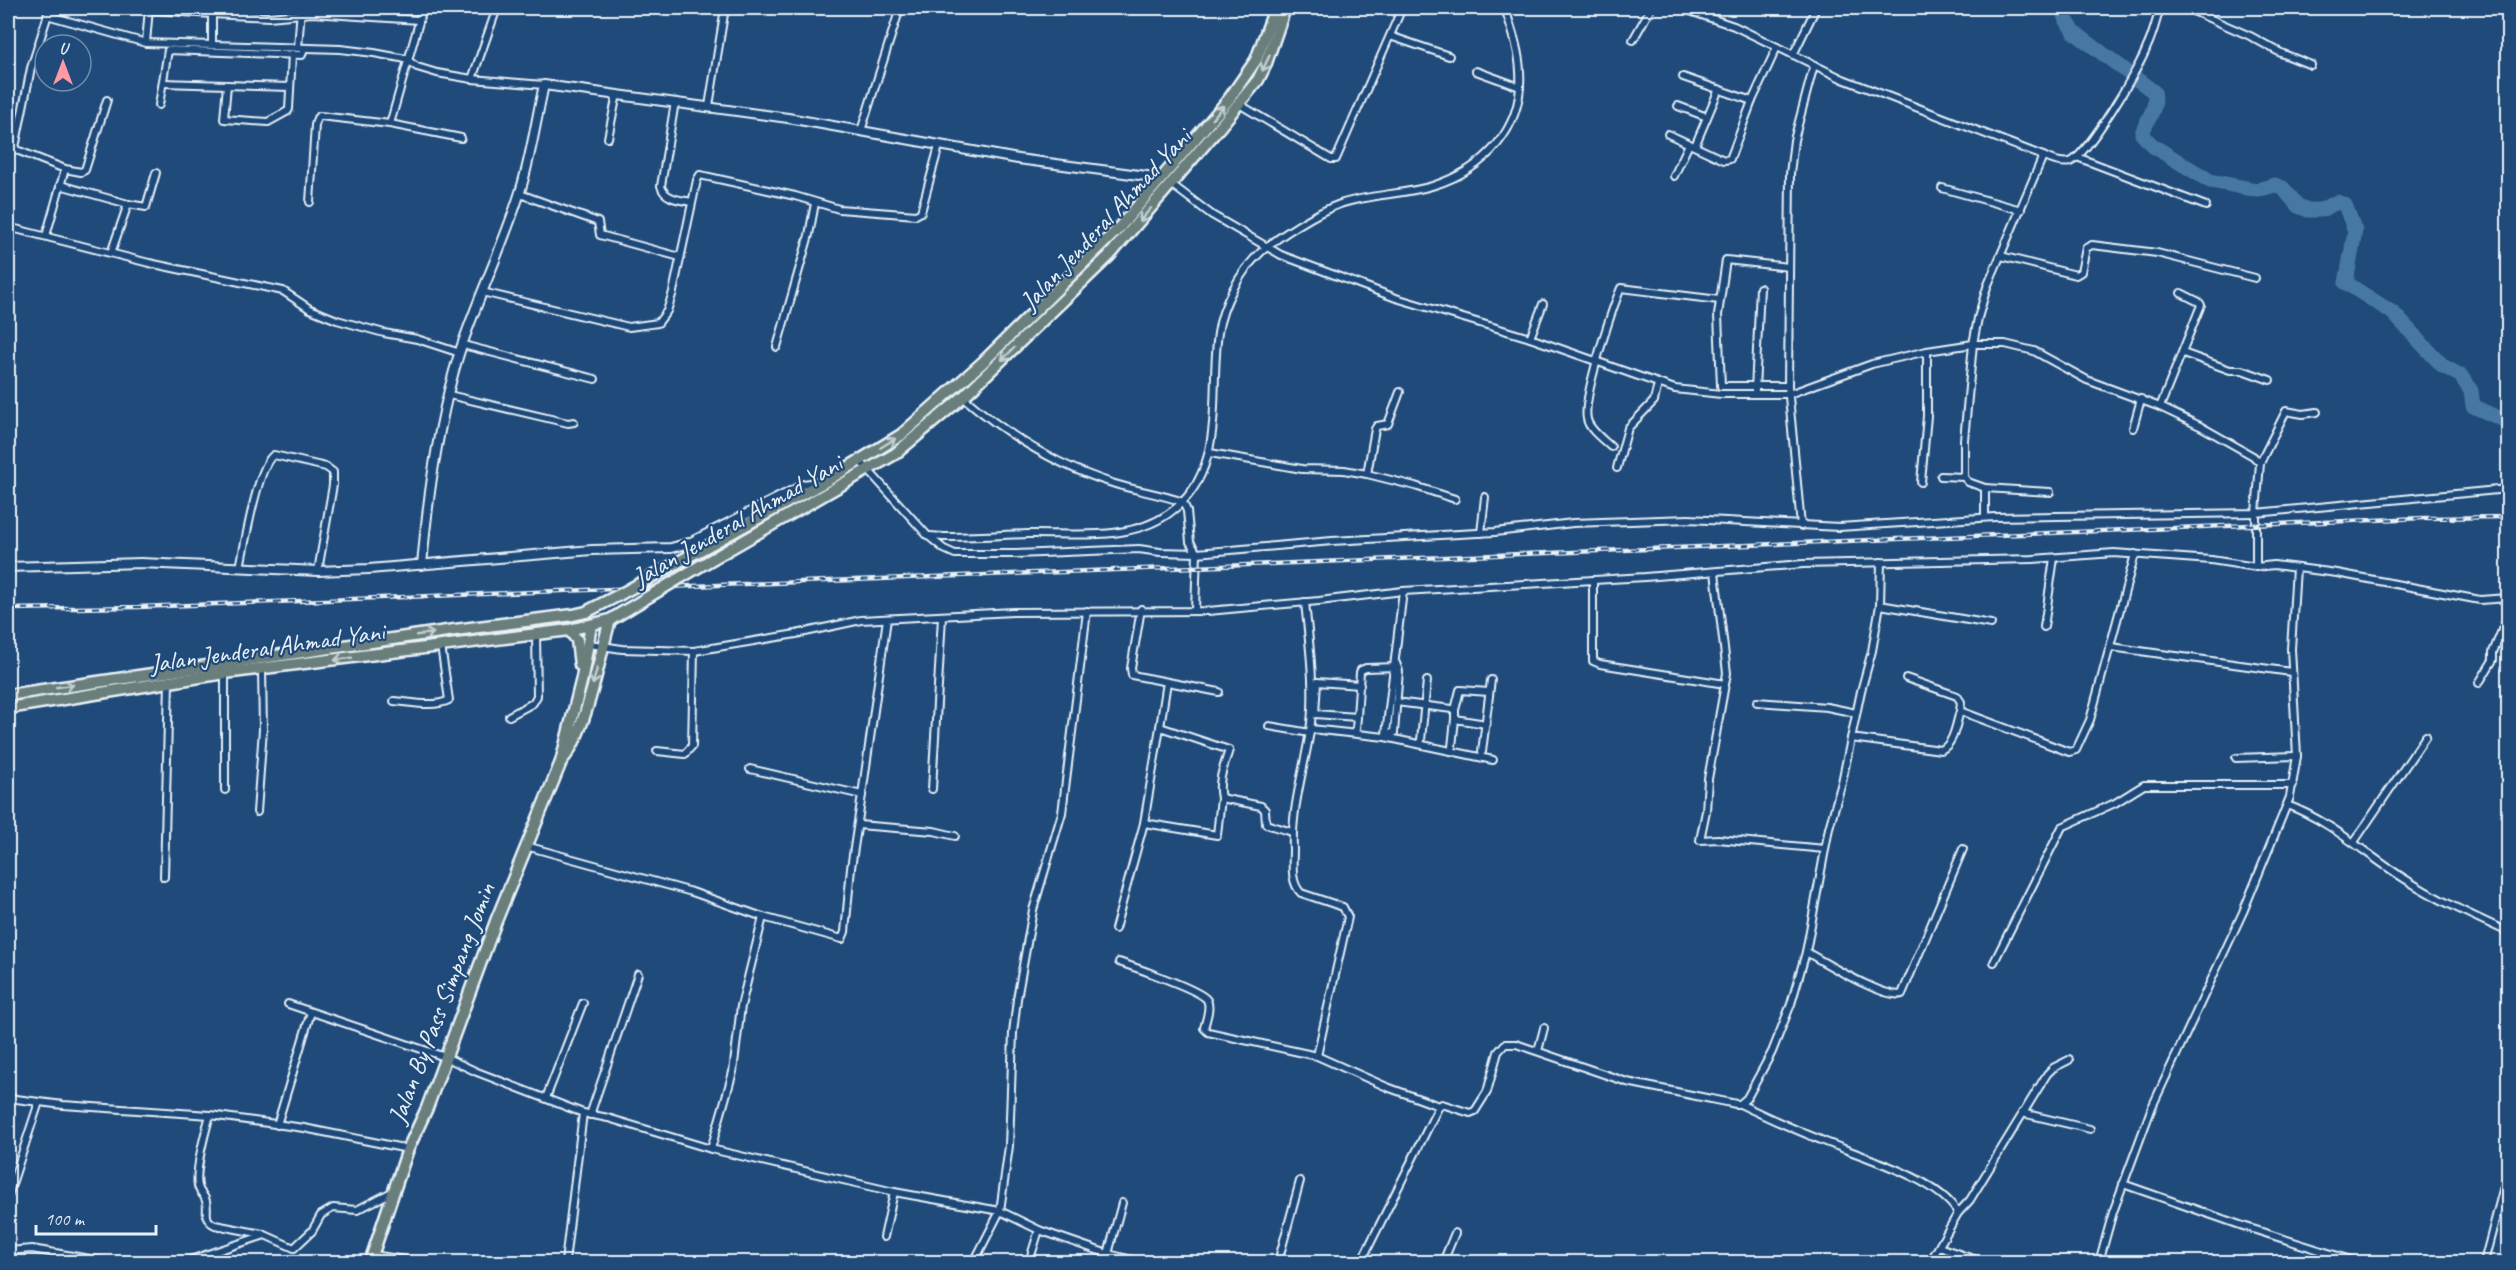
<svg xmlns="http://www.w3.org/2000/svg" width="2516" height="1270" viewBox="0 0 2516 1270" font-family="Caveat,sans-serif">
<rect width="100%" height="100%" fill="#1f4a7a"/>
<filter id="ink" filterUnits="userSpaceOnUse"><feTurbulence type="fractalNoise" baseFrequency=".0167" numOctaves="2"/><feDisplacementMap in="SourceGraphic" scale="12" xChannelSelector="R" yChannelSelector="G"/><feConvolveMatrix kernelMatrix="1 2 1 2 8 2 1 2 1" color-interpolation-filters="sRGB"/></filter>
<g filter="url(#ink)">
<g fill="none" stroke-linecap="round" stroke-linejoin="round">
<path stroke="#4678a3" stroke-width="15" d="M 2063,8 L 2067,21 L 2074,32 L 2154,92 C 2158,109 2147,118 2142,134 L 2153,146 L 2210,181 L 2257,190 L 2275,185 L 2283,188 L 2298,206 L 2308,210 L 2321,210 L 2337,202 L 2345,205 L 2355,231 L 2346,283 L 2393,313 L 2443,366 L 2461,376 L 2471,391 L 2473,406 L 2508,422"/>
<defs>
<g id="minor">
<path d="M 126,8 L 212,14 L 269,17 L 312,13 L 419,20"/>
<path d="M 1681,8 L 1734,26 L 1843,79 L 2043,156 L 1987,287 L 1978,318 L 1973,344 L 1964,440 L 1964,477 L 1968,482 L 1985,488 L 1985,517"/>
<path d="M 2186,8 L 2250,36 L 2281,53 L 2311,65"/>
<path d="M 47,15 L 146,43 L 340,49 L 374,53 L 406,59 L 417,67 L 437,73 L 472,79 L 544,85"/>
<path d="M 391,18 L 392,8"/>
<path d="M 1390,36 L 1449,56"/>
<path d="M 1633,40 L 1651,8"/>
<path d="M 146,43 L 149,8"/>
<path d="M 212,45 L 212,8"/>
<path d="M 298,48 L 301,8"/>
<path d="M 1793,55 L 1816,8"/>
<path d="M 1476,71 L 1520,87"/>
<path d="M 1683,77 L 1752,101"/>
<path d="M 472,79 L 497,8"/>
<path d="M 163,83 L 227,85"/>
<path d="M 290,87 L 227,85 L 224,119 L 268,122 L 288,111 L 289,109 L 292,54"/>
<path d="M 675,102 L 661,186 C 664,199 681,200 692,202"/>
<path d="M 1239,104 L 1331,159 L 1336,159 L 1402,8"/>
<path d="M 159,105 L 168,50 L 302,55 L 304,48"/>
<path d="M 709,106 L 725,8"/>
<path d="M 1678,106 L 1707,117"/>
<path d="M 390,124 L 423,8"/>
<path d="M 861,131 L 900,8"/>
<path d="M 1668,134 L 1724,160 L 1730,159 L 1752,101 L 1777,47"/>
<path d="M 608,138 L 617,94"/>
<path d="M 8,146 L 14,149 L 16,143 L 31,68 L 50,8"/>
<path d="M 1695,146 L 1719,89"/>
<path d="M 14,149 L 65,169 L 46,236"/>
<path d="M 2043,156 C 2051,160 2061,164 2070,162 C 2087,156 2140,67 2147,47 C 2153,35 2156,21 2160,8"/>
<path d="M 2077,157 L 2206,206"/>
<path d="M 65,169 L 81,172 L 85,170 L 107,100"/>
<path d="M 1674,176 L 1689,144"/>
<path d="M 1171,184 L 1212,215 L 1281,255 L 1396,298 L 1530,338 L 1675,389 L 1721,394 L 1789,394 L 1872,364 L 1927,351 L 1973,344 L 2005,344 L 2034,351 L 2087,380 L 2160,407 L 2200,426 L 2253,456 L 2260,463 L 2256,513 L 2256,567"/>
<path d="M 60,185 L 128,204"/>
<path d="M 1942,188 L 2021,210"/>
<path d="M 520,194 L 598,222 L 600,235 L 680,257"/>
<path d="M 310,202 L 315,125 L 317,118 L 320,116 L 390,124 L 461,138"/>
<path d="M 8,227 L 149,263 L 283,291 L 310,309 L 337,320 L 384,333 L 417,339 L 460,353"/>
<path d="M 111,253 L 128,204 L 146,207 L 156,173"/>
<path d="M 2001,256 L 2076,275 L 2081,272 L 2086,248 L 2092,245 L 2157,253 L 2255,278"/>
<path d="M 482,292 L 629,327 L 658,323 L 667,311 L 673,292 L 697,180 L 700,175 L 795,196 L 839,209 L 916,215 L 921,212 L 939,146"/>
<path d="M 1530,338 L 1543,304"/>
<path d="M 463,345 L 595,379"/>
<path d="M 777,347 L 809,235 L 815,203"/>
<path d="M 2183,353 L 2230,370 L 2242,370 L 2270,380"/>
<path d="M 1788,386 L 1721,386 L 1718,315 L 1726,260 L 1789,267"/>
<path d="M 1755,390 L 1760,288"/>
<path d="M 449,395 L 568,423 L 574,422"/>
<path d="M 963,397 C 1009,437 1057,466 1115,484 C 1138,491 1160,494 1183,502 L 1187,511 L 1190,542 L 1197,553 L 1195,610"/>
<path d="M 2160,407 L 2201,305 L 2199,302 L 2181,293"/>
<path d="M 2133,428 L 2141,399"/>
<path d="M 1611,447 C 1604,440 1589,430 1587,419 C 1582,399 1612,309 1621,288 L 1719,300"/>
<path d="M 1210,453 L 1302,469 L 1344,470 L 1367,474 L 1415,486 L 1455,499"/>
<path d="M 860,461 L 927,535 L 944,549 L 955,554 L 1016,554 L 1139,549 L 1160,552 L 1197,553 L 1332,541 L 1495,532 L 1573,523 L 1689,519 L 1839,527 L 1995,517 L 2256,513 L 2508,489"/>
<path d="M 2260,463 L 2286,411 L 2303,414 L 2317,412"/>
<path d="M 1617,468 L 1628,428 L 1654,401 L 1658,384"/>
<path d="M 1367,474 L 1375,429 L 1377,426 L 1388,424 L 1400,392"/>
<path d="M 1941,476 L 1964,477"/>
<path d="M 1921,482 L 1927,416 L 1927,351"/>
<path d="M 1985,488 L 2050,492"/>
<path d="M 1801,526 L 1788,386 L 1790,174 L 1794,140 L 1814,65"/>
<path d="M 1481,533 L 1485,497"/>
<path d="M 930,536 L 943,537 C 971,537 999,535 1027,534 C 1073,533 1128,542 1168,514 C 1228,473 1209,395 1218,333 C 1222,305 1240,271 1261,252 C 1279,236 1317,212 1340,204 C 1370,194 1402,195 1432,186 C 1484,170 1524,129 1520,71 C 1519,49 1511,28 1505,8"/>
<path d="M 240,568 C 244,548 258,463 274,455 L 326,467 L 333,472 L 333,485 L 318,571"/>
<path d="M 1715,572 L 1727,673 L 1708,779 L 1706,811 L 1700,840 L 1718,839 L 1825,849"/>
<path d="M 1593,580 L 1593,661 L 1600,664 L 1725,684"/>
<path d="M 1305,602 C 1309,643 1316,689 1310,731 C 1304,770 1291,809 1293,849 C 1293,864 1290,882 1301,893 L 1343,907 L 1348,917 L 1317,1056"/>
<path d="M 1880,605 L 1991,624"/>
<path d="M 1141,609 L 1131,668 L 1132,675 L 1219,692"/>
<path d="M 2044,627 L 2054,558"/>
<path d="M 589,644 L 622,649 L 694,651 L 796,634 L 861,620 L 1013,612 L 1208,611 L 1319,601 L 1403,591 L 1645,577 L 1803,564 L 2033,559 L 2114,553 L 2211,560 L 2256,567 L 2274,565 L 2337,573 L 2480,600 L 2508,598"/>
<path d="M 2111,647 L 2291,672"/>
<path d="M 1396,663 L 1399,671 L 1394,733 L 1386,734 L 1403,591"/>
<path d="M 225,673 L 225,790"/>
<path d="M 1906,678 L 1957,696 L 1961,702 L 1960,711"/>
<path d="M 2479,683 L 2493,660 L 2493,652 L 2508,616"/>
<path d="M 1360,685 L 1317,682 L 1315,714 L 1357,717 L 1360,672 L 1361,670 L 1366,668 L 1397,667"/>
<path d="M 394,701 C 409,702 435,708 449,700 L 441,646"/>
<path d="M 1396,702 L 1452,709 L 1455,710 L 1455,719 L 1486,724"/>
<path d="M 1757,702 L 1827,707 L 1856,713"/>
<path d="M 1455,710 L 1460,690 L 1489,692"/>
<path d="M 509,716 L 533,703 L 537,696 L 536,634"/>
<path d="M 1269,726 L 1310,733"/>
<path d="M 1160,727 L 1167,682"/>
<path d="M 1311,729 L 1385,737 L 1493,760"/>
<path d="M 1356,729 L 1357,717"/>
<path d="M 1851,738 L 1941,750 C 1954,744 1956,724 1960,711 L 2069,752 L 2076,750 L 2090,720 L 2135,554"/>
<path d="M 1421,740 L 1427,681"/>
<path d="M 1452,747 L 1455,719"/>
<path d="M 657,751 L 685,754 L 692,746 L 694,651"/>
<path d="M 1482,752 L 1491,680"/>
<path d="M 2236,758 L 2297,756"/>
<path d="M 932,789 L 942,617"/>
<path d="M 862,795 L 887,619"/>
<path d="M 2287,805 C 2331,821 2365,854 2405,879 C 2438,900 2473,916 2508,932"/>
<path d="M 257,812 L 263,729 L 262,670"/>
<path d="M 1144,823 L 1217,835 L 1221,798"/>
<path d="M 858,825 L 934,831 L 955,836"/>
<path d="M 2354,842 L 2426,736"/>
<path d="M 526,846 L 692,892 L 763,917 L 842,939 L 845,932 L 851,868 L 862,795 L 750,769"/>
<path d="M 164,877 L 169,682"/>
<path d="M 1115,929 L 1144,823 L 1160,727 L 1229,750 C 1224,766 1217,782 1221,798 L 1261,806 L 1265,810 L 1266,824 L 1292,832"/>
<path d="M 1806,952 C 1823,961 1885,1000 1902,994 L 1963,849"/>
<path d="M 1119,962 C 1134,967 1201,990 1207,1000 C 1211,1007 1206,1020 1204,1028 L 1208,1032 L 1317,1056 L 1387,1087 L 1439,1106"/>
<path d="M 1994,962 L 2062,827 L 2115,803 L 2144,785 L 2293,785"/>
<path d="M 288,1004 L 445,1057 L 477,1072 L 583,1113 L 608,1118 L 711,1149 L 894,1192 L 1000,1211 L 1039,1230 L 1108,1254 L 1141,1262"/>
<path d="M 1538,1051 L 1544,1028"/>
<path d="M 8,1098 L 63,1105 L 210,1115 L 304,1128 L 408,1149"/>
<path d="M 546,1098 L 583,1003"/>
<path d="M 1740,1104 C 1767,1117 1793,1129 1821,1140 C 1859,1156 1937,1177 1958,1213 L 1930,1262"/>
<path d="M 2022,1113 L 2090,1129"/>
<path d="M 210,1115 C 206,1129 193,1176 199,1189 C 201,1194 205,1196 206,1201 C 209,1211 202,1219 215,1225 L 263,1234"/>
<path d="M 590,1115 L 638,974"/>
<path d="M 277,1125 L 311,1012"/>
<path d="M 711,1149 L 733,1072 L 741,1006 L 763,917"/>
<path d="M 2123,1184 L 2243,1226 L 2357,1262"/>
<path d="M 8,1196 L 39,1102"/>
<path d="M 1958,1213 L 1970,1200 L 2047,1074 L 2053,1068 L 2069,1060"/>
<path d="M 884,1237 L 894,1192"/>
<path d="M 1939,1247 L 1982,1262"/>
<path d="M 8,1251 L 32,1249 L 107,1262"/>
<path d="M 1108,1254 L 1122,1203"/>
<path d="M 373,1255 L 417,1262"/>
<path d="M 184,1262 L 265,1235 L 294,1248 L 312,1231 L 321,1215 L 333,1208 L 357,1210 L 392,1192"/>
<path d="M 565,1262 L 583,1113"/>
<path d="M 974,1262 L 1000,1211 L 1009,1146 L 1013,1033 L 1017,999 L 1033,910 L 1062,813 L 1087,611"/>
<path d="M 1029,1262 L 1039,1230"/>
<path d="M 1278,1262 L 1300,1181"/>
<path d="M 1361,1262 L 1439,1106 L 1442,1104 L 1470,1113 L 1475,1111 L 1487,1092 L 1498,1052 L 1505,1044 L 1516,1044 L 1627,1082 L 1736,1104 L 1740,1104 L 1747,1098 L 1772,1052 L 1791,1004 L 1806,952 L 1829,828 L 1842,782 L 1861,691 L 1872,651 L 1880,605 L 1881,562"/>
<path d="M 1443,1262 L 1455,1233"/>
<path d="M 2099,1262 L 2113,1212 L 2152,1107 L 2243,912 L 2290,797 L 2297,756 L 2291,649 L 2296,568"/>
<path d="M 2484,1262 L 2508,1171"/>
</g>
<g id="tertiary">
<path d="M 422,565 C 428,494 438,422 459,354 C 477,299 503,247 520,192 C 531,157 536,120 544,85 L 788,118 L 1018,159 L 1162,178"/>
<path d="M 8,567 L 141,563 L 318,571 L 369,569 L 592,550 L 671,548 L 689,543 L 804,485 L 823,482"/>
</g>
<g id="trunk">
<path d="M 691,555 L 831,478 L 901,435 L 982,363 L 1118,229 L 1229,99 L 1256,60 L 1275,8"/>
<path d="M 700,566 L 895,454 L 963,397 L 1109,256 L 1218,129 L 1258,80 L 1265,66 L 1285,8"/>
<path d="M 569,630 L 577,640 L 580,665"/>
<path d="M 8,695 L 447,631 L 573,615 L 586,612 L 619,595"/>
<path d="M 8,708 L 225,673 L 569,630 L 610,620 L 628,609"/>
<path d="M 563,759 C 587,730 599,658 610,620"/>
<path d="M 370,1262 L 408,1149 L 427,1108 L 496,921 L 561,762 L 582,678 L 591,625"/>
</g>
</defs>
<use href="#minor" stroke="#e8f1f8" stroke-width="10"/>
<use href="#tertiary" stroke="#e8f1f8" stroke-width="12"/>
<use href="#trunk" stroke="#e8f1f8" stroke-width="15"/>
<use href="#minor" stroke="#1f4a7a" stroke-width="6"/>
<use href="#tertiary" stroke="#1f4a7a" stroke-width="8"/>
<use href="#trunk" stroke="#6a7f7c" stroke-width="10"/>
<defs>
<path id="rail" d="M 8,609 L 138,607 L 1196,567 L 2424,518 L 2508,517"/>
</defs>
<use href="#rail" stroke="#e8f1f8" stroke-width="4.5"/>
<use href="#rail" stroke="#1f4a7a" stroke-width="2" stroke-dasharray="7" stroke-linecap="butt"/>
<defs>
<g id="trunk-bridge">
<path d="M 619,595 L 691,555"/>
<path d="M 628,609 L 700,566"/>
</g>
</defs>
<use href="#trunk-bridge" stroke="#e8f1f8" stroke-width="15" stroke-linecap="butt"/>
<use href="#trunk-bridge" stroke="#6a7f7c" stroke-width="10"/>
</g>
<defs><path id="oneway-shaft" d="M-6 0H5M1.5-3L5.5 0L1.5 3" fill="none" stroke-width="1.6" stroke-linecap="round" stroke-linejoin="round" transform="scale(1.5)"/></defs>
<g stroke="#c2cfd3">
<use href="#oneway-shaft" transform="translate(1266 63) rotate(115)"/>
<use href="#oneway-shaft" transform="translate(1218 112) rotate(-50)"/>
<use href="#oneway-shaft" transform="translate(1145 215) rotate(132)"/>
<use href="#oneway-shaft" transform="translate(1008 354) rotate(136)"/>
<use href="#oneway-shaft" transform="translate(888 443) rotate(-32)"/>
<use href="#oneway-shaft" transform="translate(425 634) rotate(-8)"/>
<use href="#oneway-shaft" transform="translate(343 659) rotate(172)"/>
<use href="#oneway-shaft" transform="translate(595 676) rotate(105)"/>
<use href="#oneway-shaft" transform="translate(65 686) rotate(-8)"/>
</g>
</g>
<g text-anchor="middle" stroke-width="4.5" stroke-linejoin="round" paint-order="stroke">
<g font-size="26" fill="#e8f1f8" stroke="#1f4a7a">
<text transform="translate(1105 219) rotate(-47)" y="9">Jalan Jenderal Ahmad Yani</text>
<text transform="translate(737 520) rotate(-30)" y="9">Jalan Jenderal Ahmad Yani</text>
<text transform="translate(267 647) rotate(-8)" y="9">Jalan Jenderal Ahmad Yani</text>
<text transform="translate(441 1003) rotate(-69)" y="9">Jalan By Pass Simpang Jomin</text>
</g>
</g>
<rect width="2516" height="1270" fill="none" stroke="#1f4a7a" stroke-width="30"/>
<rect x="15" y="15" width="2486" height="1240" fill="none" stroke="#e8f1f8" stroke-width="2" filter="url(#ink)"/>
<g transform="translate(63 63)"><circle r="28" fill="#1f4a7a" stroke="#6f8dac" stroke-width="1.5"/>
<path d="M0-4.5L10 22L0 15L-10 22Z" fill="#ff9aa2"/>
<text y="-9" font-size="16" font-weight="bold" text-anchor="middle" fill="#e8f1f8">U</text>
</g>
<path d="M36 1225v9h120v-9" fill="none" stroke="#e8f1f8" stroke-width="3"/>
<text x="45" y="1225" font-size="18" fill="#e8f1f8" stroke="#1f4a7a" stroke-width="4.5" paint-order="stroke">100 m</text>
</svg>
